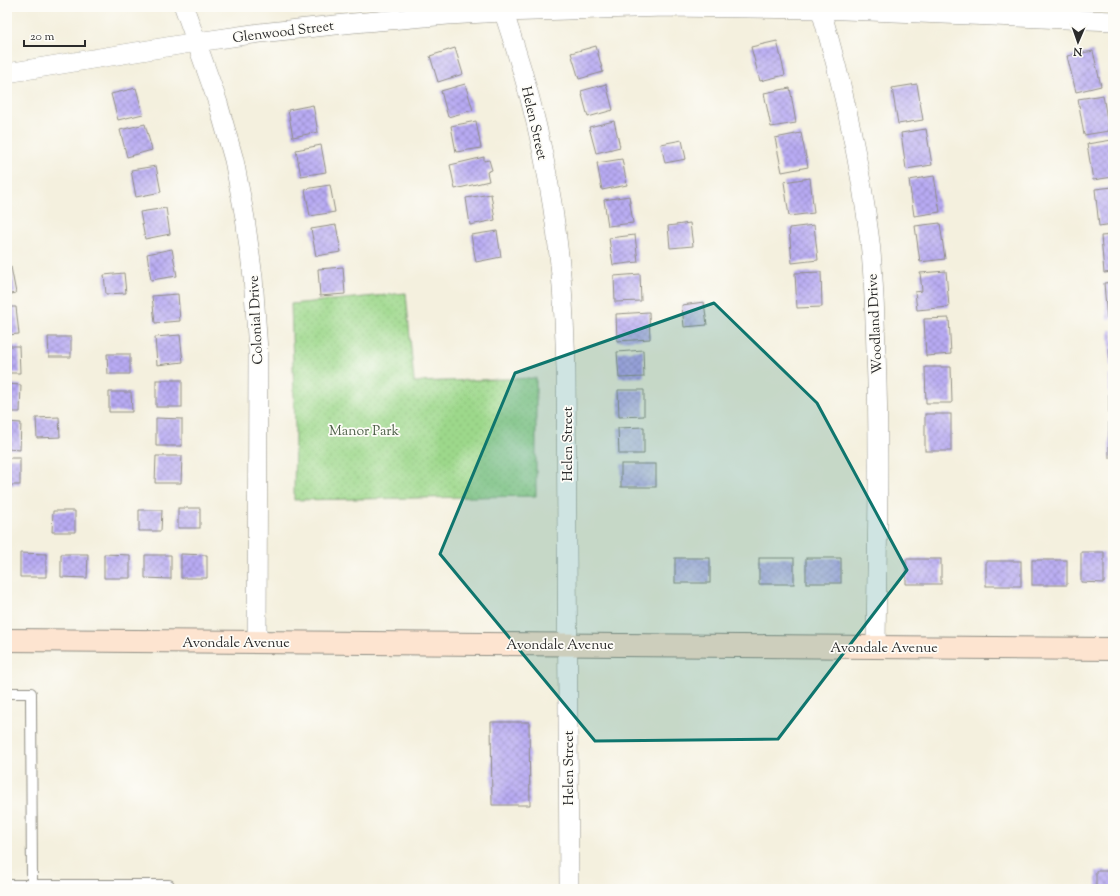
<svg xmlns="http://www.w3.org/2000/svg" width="1120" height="896" viewBox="0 0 1120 896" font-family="'Sorts Mill Goudy',serif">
<defs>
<pattern id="grass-dots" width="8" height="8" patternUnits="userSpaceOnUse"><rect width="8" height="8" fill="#9dd88b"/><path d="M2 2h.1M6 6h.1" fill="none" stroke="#87ba78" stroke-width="1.8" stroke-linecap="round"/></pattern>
<pattern id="building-cross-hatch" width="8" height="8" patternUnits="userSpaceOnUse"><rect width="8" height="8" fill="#b8aaf3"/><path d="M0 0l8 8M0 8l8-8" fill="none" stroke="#968bc5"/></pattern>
</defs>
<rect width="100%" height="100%" fill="#fdfcf7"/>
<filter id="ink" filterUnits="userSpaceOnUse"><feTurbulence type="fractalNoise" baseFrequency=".025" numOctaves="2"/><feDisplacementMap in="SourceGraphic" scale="8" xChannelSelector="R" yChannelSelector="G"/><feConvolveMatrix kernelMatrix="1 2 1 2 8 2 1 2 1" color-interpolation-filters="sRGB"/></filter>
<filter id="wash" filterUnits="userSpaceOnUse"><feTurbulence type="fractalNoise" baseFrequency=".012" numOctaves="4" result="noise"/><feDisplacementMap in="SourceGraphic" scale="16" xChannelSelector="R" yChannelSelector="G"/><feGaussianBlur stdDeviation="0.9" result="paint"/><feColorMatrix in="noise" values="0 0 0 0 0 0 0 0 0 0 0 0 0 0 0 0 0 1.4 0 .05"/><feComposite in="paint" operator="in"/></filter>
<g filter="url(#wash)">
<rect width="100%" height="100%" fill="#f4f0de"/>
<path fill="url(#grass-dots)" stroke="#64825b" d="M 406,293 L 414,382 L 536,378 L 536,496 L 294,500 L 295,428 L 291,304 Z"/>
<g id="blocks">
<g fill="url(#building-cross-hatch)">
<path d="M 777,41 L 785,75 L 760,81 L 751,47 Z"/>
<path d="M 596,46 L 603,72 L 579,79 L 571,53 Z"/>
<path d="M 455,48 L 463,74 L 438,82 L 430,56 Z"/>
<path d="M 1093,51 L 1101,86 L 1076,92 L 1067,56 Z"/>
<path d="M 465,84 L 473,110 L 448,117 L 441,91 Z"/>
<path d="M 606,84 L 613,110 L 588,117 L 581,91 Z"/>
<path d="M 917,84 L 923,120 L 898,124 L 892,88 Z"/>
<path d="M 136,88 L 143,114 L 118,120 L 111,94 Z"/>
<path d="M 790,88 L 796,123 L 771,127 L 764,93 Z"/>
<path d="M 1103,95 L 1109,131 L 1084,135 L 1078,99 Z"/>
<path d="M 313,105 L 318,132 L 293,137 L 288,110 Z"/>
<path d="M 476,121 L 481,148 L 456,152 L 451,126 Z"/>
<path d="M 614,121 L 620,147 L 596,153 L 589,127 Z"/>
<path d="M 145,124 L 152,150 L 127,157 L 120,130 Z"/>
<path d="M 926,129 L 932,165 L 906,169 L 901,133 Z"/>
<path d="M 801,133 L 808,167 L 782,172 L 775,138 Z"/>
<path d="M 682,140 L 686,159 L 665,163 L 661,144 Z"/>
<path d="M 1112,140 L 1113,177 L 1093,180 L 1087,144 Z"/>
<path d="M 321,145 L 326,172 L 301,176 L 296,150 Z"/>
<path d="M 484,157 L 484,161 L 489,160 L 492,170 L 487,172 L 489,181 L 455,189 L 450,165 Z"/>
<path d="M 622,159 L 627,185 L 602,190 L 597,163 Z"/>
<path d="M 156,166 L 161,192 L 136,197 L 131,170 Z"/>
<path d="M 934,176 L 940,212 L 914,216 L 909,180 Z"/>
<path d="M 810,178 L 814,213 L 789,216 L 784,182 Z"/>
<path d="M 330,185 L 335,212 L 310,216 L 305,189 Z"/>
<path d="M 1113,187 L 1113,224 L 1099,226 L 1095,189 Z"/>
<path d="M 491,194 L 495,220 L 470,225 L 466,198 Z"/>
<path d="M 629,196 L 633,223 L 608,226 L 604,200 Z"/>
<path d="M 166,208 L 170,234 L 145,239 L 140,212 Z"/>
<path d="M 690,223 L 693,246 L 670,248 L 668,226 Z"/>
<path d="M 940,223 L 945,259 L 920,262 L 915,226 Z"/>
<path d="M 336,225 L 341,252 L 316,256 L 311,229 Z"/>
<path d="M 814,225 L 818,260 L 792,263 L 789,228 Z"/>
<path d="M 497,231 L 501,257 L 476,262 L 471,235 Z"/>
<path d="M 635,235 L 638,262 L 613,265 L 609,238 Z"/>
<path d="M 1113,235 L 1113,272 L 1104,273 L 1101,236 Z"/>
<path d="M 172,249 L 177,276 L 151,280 L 147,254 Z"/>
<path d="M 7,267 L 11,267 L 16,293 L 7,295 Z"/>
<path d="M 343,267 L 345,294 L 320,296 L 318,269 Z"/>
<path d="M 946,271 L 949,307 L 917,310 L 915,292 L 922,291 L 920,273 Z"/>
<path d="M 821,272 L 822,307 L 797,308 L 795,273 Z"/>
<path d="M 124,273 L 126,293 L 106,294 L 104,275 Z"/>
<path d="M 640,274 L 641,301 L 615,302 L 614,276 Z"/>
<path d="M 1113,282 L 1113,318 L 1107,319 L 1104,283 Z"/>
<path d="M 178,294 L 180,321 L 155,323 L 152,296 Z"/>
<path d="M 704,302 L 707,325 L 684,327 L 682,305 Z"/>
<path d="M 7,307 L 16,307 L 19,334 L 7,335 Z"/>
<path d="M 649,312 L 650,339 L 617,341 L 616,314 Z"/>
<path d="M 949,318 L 951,354 L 926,356 L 924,319 Z"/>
<path d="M 1109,330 L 1113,330 L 1113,366 L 1110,366 Z"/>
<path d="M 180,335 L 183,362 L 157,365 L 155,337 Z"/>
<path d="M 48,337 L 71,337 L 71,357 L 49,357 Z"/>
<path d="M 7,346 L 19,346 L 20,373 L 7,373 Z"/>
<path d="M 643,350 L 644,377 L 619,378 L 617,352 Z"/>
<path d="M 107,354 L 130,354 L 130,374 L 108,374 Z"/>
<path d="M 925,367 L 951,367 L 952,403 L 926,403 Z"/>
<rect x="1109" y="375" width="4" height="37"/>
<rect x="156" y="380" width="26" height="27"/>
<path d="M 7,384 L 21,385 L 20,412 L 7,412 Z"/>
<path d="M 618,390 L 644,390 L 644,416 L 619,417 Z"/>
<path d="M 109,392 L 131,392 L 132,412 L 109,412 Z"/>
<rect x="925" y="414" width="26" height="37"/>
<path d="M 59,417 L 60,437 L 37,438 L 36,418 Z"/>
<path d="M 156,418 L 182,419 L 182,446 L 156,446 Z"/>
<path d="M 7,422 L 21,423 L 20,450 L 7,449 Z"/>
<rect x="1109" y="422" width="4" height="36"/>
<path d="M 644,427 L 644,454 L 619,454 L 618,428 Z"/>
<path d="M 156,456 L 182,456 L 181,483 L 155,483 Z"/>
<rect x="7" y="458" width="13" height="27"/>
<rect x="621" y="464" width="35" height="23"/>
<rect x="178" y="508" width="22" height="20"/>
<path d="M 139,510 L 162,510 L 161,531 L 139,531 Z"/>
<path d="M 53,511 L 75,511 L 75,532 L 52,532 Z"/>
<path d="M 1081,552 L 1104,552 L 1104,583 L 1081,582 Z"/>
<path d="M 20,553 L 46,554 L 46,577 L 20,577 Z"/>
<path d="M 61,554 L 88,554 L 87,578 L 61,577 Z"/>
<path d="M 104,554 L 130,555 L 130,578 L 104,578 Z"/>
<path d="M 181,554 L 207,555 L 207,578 L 181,578 Z"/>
<path d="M 145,555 L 171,555 L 171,579 L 145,578 Z"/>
<rect x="675" y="558" width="35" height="25"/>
<rect x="759" y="558" width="35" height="26"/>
<rect x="806" y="558" width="35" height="25"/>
<rect x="906" y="559" width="35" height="25"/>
<rect x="1032" y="560" width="35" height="25"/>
<rect x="986" y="561" width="35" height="25"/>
<path d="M 491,722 L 529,722 L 530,805 L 492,805 Z"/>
<rect x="1096" y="871" width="17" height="18"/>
</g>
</g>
</g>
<g filter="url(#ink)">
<use href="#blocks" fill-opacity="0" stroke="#908e84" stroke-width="1"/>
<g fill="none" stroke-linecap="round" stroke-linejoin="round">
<defs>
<g id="lane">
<path d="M 7,693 L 31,693 L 32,885"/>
<path d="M 7,885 L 169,885"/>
</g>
<g id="street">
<path d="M 184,7 L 218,103 L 234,160 L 245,218 L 253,277 L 258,351 L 257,642"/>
<path d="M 502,7 C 506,19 510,32 514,44 C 538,119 554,197 561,275 C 564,307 565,338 566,369 L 569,889"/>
<path d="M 820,7 C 843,85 860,161 870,242 C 874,278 875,315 876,352 C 880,450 877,549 876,647"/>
<path d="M 7,73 L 197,42 L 260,33 L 354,23 L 448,15 L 503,12 L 665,7 L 820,9 L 1113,21"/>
</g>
<path id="secondary" d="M 7,640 L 1113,649"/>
</defs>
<use href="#lane" stroke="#908e84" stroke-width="12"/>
<use href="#street" stroke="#908e84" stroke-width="20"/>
<use href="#secondary" stroke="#908e84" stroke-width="24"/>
<use href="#lane" stroke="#fff" stroke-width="10"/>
<use href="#street" stroke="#fff" stroke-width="19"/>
<use href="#secondary" stroke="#fde4d0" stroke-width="22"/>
</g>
</g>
<path fill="#0f766e" fill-opacity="0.2" stroke="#0f766e" stroke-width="3" stroke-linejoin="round" d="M 714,303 L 817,403 L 907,570 L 778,739 L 595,741 L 440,554 L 515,373 Z"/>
<g text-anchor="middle" stroke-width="3.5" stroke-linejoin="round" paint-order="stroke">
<g font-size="14" fill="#2b2b2b" stroke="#fdfcf7">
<text transform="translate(283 31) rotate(-7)" y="5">Glenwood Street</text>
<text transform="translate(535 123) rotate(77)" y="5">Helen Street</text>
<text transform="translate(255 320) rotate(-93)" y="5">Colonial Drive</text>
<text transform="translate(874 324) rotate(-93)" y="5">Woodland Drive</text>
<text transform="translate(567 444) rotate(-90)" y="5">Helen Street</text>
<text x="236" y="647">Avondale Avenue</text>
<text x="560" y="649">Avondale Avenue</text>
<text x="884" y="652">Avondale Avenue</text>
<text transform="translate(568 768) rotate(-90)" y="5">Helen Street</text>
</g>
<g font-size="14" fill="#4d5f48" stroke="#fdfcf7">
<text x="364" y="435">Manor Park</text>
</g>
</g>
<rect width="1120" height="896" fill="none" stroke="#fdfcf7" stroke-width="24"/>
<g transform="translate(1078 42) rotate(182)" stroke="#fdfcf7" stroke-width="3" paint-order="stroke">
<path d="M0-3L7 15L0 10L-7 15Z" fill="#2b2b2b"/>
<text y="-6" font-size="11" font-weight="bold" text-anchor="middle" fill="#2b2b2b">N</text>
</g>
<path d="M24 40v6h61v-6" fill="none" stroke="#2b2b2b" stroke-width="2"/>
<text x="30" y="40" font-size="12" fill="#2b2b2b" stroke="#fdfcf7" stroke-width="3" paint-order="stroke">20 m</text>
</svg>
